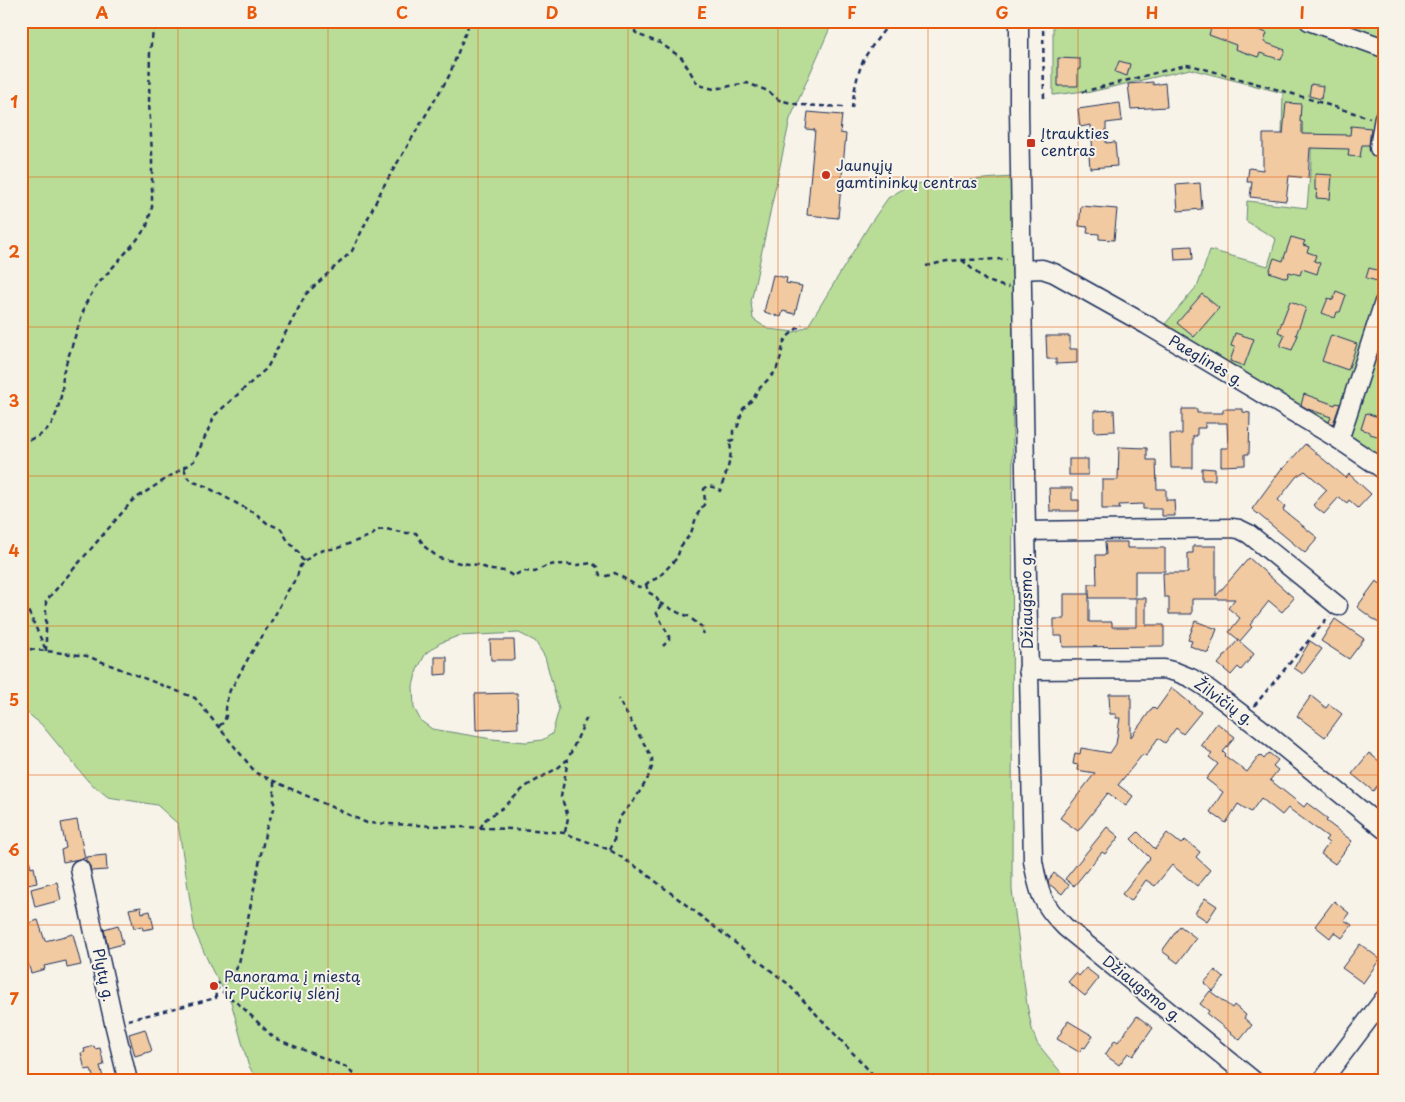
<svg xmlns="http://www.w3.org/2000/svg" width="1405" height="1102" viewBox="0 0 1405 1102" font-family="'Playpen Sans',sans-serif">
<rect width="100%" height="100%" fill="#f7f3e8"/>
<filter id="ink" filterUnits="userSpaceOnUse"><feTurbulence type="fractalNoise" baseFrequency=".02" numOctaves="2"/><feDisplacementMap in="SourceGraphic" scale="10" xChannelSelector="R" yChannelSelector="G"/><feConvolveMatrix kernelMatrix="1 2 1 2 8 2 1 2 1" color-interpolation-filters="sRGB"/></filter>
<g filter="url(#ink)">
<g fill="#b9dd97" stroke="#6a867a" fill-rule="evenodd">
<path d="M 21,21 L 833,21 L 790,119 L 751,302 L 753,319 L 768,329 L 795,332 L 808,326 L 870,224 L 888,198 L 911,184 L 1012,177 L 1013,274 L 1012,890 L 1027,1005 L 1032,1029 L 1037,1043 L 1068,1081 L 257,1081 L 248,1064 L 231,1002 L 213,972 L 195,932 L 178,824 L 157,805 L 108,797 L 88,781 L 41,724 L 21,708 L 21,272 L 25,267 L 21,244 ZM 519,633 L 535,641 L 545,657 L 559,709 L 552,734 L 542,740 L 526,742 L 492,739 L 432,729 L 421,721 L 414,708 L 413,686 L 417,670 L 426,653 L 440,643 L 458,636 Z"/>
<path d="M 1053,21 L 1384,21 L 1384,475 L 1154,337 L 1198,285 L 1210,250 L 1268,266 L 1276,239 L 1246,221 L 1247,201 L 1307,208 L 1311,162 L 1311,136 L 1282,136 L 1283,93 L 1190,69 L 1086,93 L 1085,91 L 1053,95 Z"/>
</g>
<g fill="#f2caa1" stroke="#1b2f5e">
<path d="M 1213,21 L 1249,21 L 1257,24 L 1255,29 L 1267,33 L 1264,42 L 1285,50 L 1281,60 L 1260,53 L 1258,57 L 1235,49 L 1236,45 L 1209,35 Z"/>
<path d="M 1058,58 L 1080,59 L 1080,69 L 1078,69 L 1078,86 L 1058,86 Z"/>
<path d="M 1119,61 L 1130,64 L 1127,76 L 1115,72 Z"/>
<path d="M 1153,82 L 1153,85 L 1165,83 L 1167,107 L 1131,109 L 1128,84 Z"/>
<path d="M 1311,84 L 1323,86 L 1321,99 L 1309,96 Z"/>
<path d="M 1120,103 L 1122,121 L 1106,123 L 1106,143 L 1115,142 L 1117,166 L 1090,168 L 1089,155 L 1093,154 L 1091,125 L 1080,127 L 1078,109 Z"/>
<path d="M 1286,103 L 1301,104 L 1300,122 L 1302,122 L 1302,134 L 1350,135 L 1351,126 L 1371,128 L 1369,145 L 1362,145 L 1360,157 L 1348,156 L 1349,149 L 1310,148 L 1308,178 L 1289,176 L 1286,201 L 1250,197 L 1252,182 L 1247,182 L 1249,168 L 1263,170 L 1263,134 L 1283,134 Z"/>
<path d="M 808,112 L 842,115 L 840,133 L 846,134 L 838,218 L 807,215 L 815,130 L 806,129 Z"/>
<path d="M 1315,174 L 1332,175 L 1330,199 L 1316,198 L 1317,190 L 1315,190 Z"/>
<path d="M 1200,183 L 1202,209 L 1178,211 L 1176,185 Z"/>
<path d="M 1081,206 L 1117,209 L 1114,240 L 1099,239 L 1099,234 L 1087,233 L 1088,227 L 1079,226 Z"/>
<path d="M 1291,237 L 1305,241 L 1303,245 L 1309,247 L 1307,252 L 1316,255 L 1314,261 L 1320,263 L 1317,274 L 1302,269 L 1300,275 L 1289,272 L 1287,278 L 1269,272 L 1274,258 L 1283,261 Z"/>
<path d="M 1192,246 L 1193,259 L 1175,260 L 1174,247 Z"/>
<path d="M 1369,268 L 1380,271 L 1377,281 L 1366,278 Z"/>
<path d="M 773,275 L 787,278 L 786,283 L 802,286 L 795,314 L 783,311 L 781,317 L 764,312 Z"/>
<path d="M 1336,291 L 1346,295 L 1340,312 L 1337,312 L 1335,318 L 1322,313 L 1328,298 L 1333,300 Z"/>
<path d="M 1202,294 L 1219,308 L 1194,337 L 1177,323 Z"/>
<path d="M 1290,301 L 1306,308 L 1296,335 L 1298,335 L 1292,350 L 1280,346 L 1285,335 L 1278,332 Z"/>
<path d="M 1235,333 L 1254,339 L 1244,366 L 1230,361 L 1235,347 L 1231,346 Z"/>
<path d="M 1331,335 L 1357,344 L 1348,370 L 1322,361 Z"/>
<path d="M 1046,336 L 1070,336 L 1070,349 L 1077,349 L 1077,363 L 1056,364 L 1056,359 L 1047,359 Z"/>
<path d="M 1304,394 L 1335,405 L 1336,403 L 1340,404 L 1333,424 L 1329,422 L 1331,417 L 1308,409 L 1301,405 Z"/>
<path d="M 1182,409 L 1197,409 L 1197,413 L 1223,413 L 1223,409 L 1243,409 L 1243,412 L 1250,413 L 1249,454 L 1245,454 L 1245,465 L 1221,466 L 1221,448 L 1228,448 L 1227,423 L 1205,423 L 1205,428 L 1197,428 L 1197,436 L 1193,436 L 1193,468 L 1171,468 L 1170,434 L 1182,434 Z"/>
<path d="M 1114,410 L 1115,431 L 1094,432 L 1094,411 Z"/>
<path d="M 1366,413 L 1384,419 L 1384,438 L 1370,434 L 1370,432 L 1361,429 Z"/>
<path d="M 1305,444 L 1346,478 L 1349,474 L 1371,494 L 1358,508 L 1349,500 L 1347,503 L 1339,497 L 1324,514 L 1313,505 L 1327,490 L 1305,471 L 1297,476 L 1278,500 L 1285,506 L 1283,510 L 1318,538 L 1305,553 L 1252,509 L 1282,468 L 1283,469 Z"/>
<path d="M 1119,447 L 1147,448 L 1147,460 L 1156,460 L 1157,489 L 1166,489 L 1166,500 L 1174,500 L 1175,516 L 1162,516 L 1162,509 L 1143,509 L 1143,504 L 1119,505 L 1120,509 L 1102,509 L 1102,480 L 1118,480 Z"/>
<rect x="1069" y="459" width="19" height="16"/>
<path d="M 1202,468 L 1215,469 L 1215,480 L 1202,480 Z"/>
<path d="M 1049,488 L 1072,488 L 1072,500 L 1079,500 L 1079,511 L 1050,511 Z"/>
<path d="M 1105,542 L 1127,542 L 1127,548 L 1165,548 L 1165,571 L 1135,571 L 1135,598 L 1089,598 L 1089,584 L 1097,584 L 1096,555 L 1106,555 Z"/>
<path d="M 1193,546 L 1216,546 L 1216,596 L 1249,558 L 1294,598 L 1282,612 L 1269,601 L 1250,625 L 1252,627 L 1240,641 L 1229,632 L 1240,618 L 1228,608 L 1235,599 L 1192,599 L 1192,614 L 1169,614 L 1169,597 L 1164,597 L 1163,573 L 1188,573 L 1188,553 L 1193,553 Z"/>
<path d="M 1376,581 L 1384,586 L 1384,627 L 1357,607 Z"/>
<path d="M 1064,594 L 1089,594 L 1089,622 L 1112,622 L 1112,627 L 1136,627 L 1136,598 L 1146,598 L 1146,625 L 1164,625 L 1164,646 L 1063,647 L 1062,636 L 1054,636 L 1054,619 L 1064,619 Z"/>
<path d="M 1335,619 L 1364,639 L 1349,659 L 1321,641 Z"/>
<path d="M 1195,621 L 1217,629 L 1208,653 L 1190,646 L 1192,641 L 1188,640 Z"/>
<path d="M 490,640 L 514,640 L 515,660 L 491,660 Z"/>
<path d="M 1238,640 L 1254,654 L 1241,670 L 1238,667 L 1231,675 L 1218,664 Z"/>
<path d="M 1310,641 L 1322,649 L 1303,674 L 1294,668 Z"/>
<path d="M 435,657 L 447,657 L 447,674 L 435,675 Z"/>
<path d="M 1172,688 L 1201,712 L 1183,734 L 1176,728 L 1165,743 L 1158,738 L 1146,756 L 1143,754 L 1118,785 L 1133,796 L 1126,806 L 1108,793 L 1078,831 L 1060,818 L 1095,773 L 1077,770 L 1078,765 L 1073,764 L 1075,753 L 1080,754 L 1081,748 L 1110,753 L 1116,744 L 1120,718 L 1116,718 L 1116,714 L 1110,714 L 1109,694 L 1131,694 L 1131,737 L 1153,707 L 1156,710 Z"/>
<path d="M 517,693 L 518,728 L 476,730 L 475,694 Z"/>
<path d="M 1311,696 L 1326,708 L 1329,704 L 1342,714 L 1325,737 L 1297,716 Z"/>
<path d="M 1217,723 L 1235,737 L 1223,752 L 1226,755 L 1225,756 L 1247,772 L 1260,755 L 1264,759 L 1269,753 L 1278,760 L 1273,766 L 1278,770 L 1270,780 L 1304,807 L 1307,803 L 1328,819 L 1326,821 L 1352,841 L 1335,864 L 1321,854 L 1329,843 L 1325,840 L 1328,837 L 1288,808 L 1282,815 L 1261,798 L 1251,812 L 1238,804 L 1226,823 L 1210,812 L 1223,792 L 1206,779 L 1218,764 L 1209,757 L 1212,754 L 1201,745 Z"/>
<path d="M 1369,753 L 1384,765 L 1384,778 L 1373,791 L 1352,774 Z"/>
<path d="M 77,820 L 85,858 L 63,862 L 61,850 L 66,848 L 61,823 Z"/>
<path d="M 1107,827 L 1119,837 L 1105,854 L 1102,852 L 1074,886 L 1065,879 Z"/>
<path d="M 1138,832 L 1155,849 L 1167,833 L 1181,844 L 1185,840 L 1200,852 L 1196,857 L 1210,870 L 1197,886 L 1172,865 L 1155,886 L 1146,880 L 1131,901 L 1122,894 L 1150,858 L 1131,839 Z"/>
<path d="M 26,844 L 31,868 L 34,867 L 37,883 L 22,886 L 21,845 Z"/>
<path d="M 106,855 L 107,870 L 91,871 L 90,866 L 86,861 L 86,857 Z"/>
<path d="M 1054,873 L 1069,885 L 1062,894 L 1049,884 L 1048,881 Z"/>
<path d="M 57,882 L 61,900 L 35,907 L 31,889 Z"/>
<path d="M 1205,898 L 1217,906 L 1207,921 L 1195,913 Z"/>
<path d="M 1334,901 L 1349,913 L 1344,920 L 1352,925 L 1342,938 L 1334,932 L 1330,938 L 1315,926 Z"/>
<path d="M 141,907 L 142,913 L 150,911 L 154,928 L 143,930 L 142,926 L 134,928 L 129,909 Z"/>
<path d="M 38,920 L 45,941 L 73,934 L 81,965 L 67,968 L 66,961 L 44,966 L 45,969 L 31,973 L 21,942 L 21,926 Z"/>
<path d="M 118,925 L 123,944 L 108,948 L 104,929 Z"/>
<path d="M 1180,926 L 1196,938 L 1178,963 L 1162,951 Z"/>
<path d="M 1360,944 L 1380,959 L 1363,983 L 1342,968 Z"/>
<path d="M 1086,968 L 1099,978 L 1085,996 L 1068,982 L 1076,973 L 1079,976 Z"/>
<path d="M 1215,970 L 1224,978 L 1213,991 L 1204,983 Z"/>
<path d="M 1210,991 L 1232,1008 L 1234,1005 L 1246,1015 L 1244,1018 L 1252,1025 L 1240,1040 L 1207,1014 L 1209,1011 L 1200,1004 Z"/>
<path d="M 1137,1016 L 1153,1028 L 1133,1056 L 1128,1053 L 1119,1065 L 1105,1055 L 1115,1040 L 1118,1042 Z"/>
<path d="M 1068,1021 L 1093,1036 L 1085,1048 L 1083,1047 L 1079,1052 L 1057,1039 Z"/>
<path d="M 145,1029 L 152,1051 L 135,1056 L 129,1034 Z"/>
<path d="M 94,1046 L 95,1049 L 100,1048 L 104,1065 L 100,1066 L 103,1077 L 94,1080 L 91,1069 L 85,1070 L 81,1053 L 85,1052 L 84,1049 Z"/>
</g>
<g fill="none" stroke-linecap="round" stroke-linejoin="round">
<defs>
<g id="minor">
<path d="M 1019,21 L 1019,109 L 1026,531 L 1033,861 C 1039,893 1041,903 1065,927 L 1254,1081"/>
<path d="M 1309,21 L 1384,48"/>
<path d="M 1379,148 L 1384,117"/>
<path d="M 1022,270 L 1042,269 L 1054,273 L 1147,325 L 1338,439 L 1384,470"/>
<path d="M 1338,439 L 1342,431 L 1384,302"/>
<path d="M 1026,531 L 1232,528 L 1239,529 L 1249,534 L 1338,606"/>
<path d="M 1028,670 L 1164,669 L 1176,672 L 1191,678 L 1207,688 L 1260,728 L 1384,829"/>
<path d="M 80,869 L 114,1023 L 128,1081"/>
<path d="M 1322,1081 L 1384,999"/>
</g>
</defs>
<use href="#minor" stroke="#1b2f5e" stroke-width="21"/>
<g stroke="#1b2f5e" stroke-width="2.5" stroke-dasharray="5 4" stroke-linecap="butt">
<path d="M 635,21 L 636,24 L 635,32 L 639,35 L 660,43 L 682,58 L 698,85 L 714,89 L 747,83 L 768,91 L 779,100 L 800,105 L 844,107"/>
<path d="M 1043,21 L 1044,102"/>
<path d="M 470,22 L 496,25 L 507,21"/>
<path d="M 1082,92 L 1186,65 L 1194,66 L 1290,93 L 1370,118"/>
<path d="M 852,108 C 854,91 857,73 865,57 C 872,45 882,33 891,21"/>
<path d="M 962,260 L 985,280 L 1002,286 L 1009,287"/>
<path d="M 926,266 L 947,261 L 962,260 L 1007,259"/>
<path d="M 21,444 L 42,434 L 51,425 L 57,412 L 62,392 L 63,373 L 86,303 L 97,285 L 136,241 L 147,226 L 152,207 L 152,154 L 149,102 L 150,50 L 153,32 L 157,21"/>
<path d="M 184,468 L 187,477 L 191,481 L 205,486 L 245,508 L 246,510 L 254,512 L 267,523 L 281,529 L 288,541 L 300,554 L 301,558 L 304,562"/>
<path d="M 646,584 L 648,592 L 655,596 L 661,605 L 659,608 L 659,610 L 656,612 L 669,636 L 669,640 L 663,646"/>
<path d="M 21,595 L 45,648"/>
<path d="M 660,603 L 679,613 L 688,616 L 703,628 L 702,630 L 704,634"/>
<path d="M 21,648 L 87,656 L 195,698 L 256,773 L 367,823 L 535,830 L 564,833 L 610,850 L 641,870 L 787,983 L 879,1081"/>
<path d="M 46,651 L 46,601 L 133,500 L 194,461 L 215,415 L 267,368 L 306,294 L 352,251 L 383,187 L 449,76 L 470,21"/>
<path d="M 1254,706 L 1329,616"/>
<path d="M 219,726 L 224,722 L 226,716 L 226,708 L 227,700 L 230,690 L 234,684 L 250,655 L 274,617 L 287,592 L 297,577 L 300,566 L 313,554 L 324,550 L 338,548 L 372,535 L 378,530 L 386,529 L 406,533 L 416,533 L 425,547 L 439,558 L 460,563 L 478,565 L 492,570 L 505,571 L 513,576 L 523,571 L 535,572 L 546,566 L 555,564 L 578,565 L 592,563 L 597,567 L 600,575 L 607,576 L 615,573 L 639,587 L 644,586 L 650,581 L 658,578 L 677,558 L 681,546 L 691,533 L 697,515 L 705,503 L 704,489 L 708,486 L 713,487 L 720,491 C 724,477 735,455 729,441 L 733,440 L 733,431 L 738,426 L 743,409 L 754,398 L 757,391 L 776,371 L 781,356 L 783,344 L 786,338 L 802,324"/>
<path d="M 480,828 L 486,819 L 504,807 L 525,787 L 559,767 L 568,759 L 587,717"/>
<path d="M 565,832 L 568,818 L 566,810 L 561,797 L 568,760"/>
<path d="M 610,850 L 614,842 L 615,829 L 620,817 L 635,799 L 647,780 L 652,767 L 652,758 L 646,747 L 618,699"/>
<path d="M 215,985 L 232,978 L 239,963 L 266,829 L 274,809 L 274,781"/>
<path d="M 215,986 L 241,1006 L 274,1038 L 346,1067 L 360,1081"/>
<path d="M 128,1020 L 216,998 L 215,985"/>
</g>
<use href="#minor" stroke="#f7f3e8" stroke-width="18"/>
</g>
</g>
<path fill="none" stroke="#e8590c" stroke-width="1" stroke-opacity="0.55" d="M 178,21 L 178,1081M 328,21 L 328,1081M 478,21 L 478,1081M 628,21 L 628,1081M 778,21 L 778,1081M 928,21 L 928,1081M 1078,21 L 1078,1081M 1228,21 L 1228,1081M 21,177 L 1384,177M 21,327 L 1384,327M 21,476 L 1384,476M 21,626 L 1384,626M 21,775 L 1384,775M 21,925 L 1384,925"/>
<g fill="#c8321e" stroke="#f7f3e8" stroke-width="2">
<rect x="1026" y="138" width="10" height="10" rx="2.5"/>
<circle cx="826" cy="175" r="5"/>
<circle cx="214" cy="986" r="5"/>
</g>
<g text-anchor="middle" stroke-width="4" stroke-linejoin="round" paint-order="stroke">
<g font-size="15" fill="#1b2f5e" stroke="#f7f3e8" text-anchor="start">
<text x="1041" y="139">Įtraukties<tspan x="1041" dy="17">centras</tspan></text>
<text x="836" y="171">Jaunųjų<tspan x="836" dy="17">gamtininkų centras</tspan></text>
<text x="224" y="982">Panorama į miestą<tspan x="224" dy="17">ir Pučkorių slėnį</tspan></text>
</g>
<g font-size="15" fill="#1b2f5e" stroke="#f7f3e8">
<text transform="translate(1206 361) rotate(31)" y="5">Paeglinės g.</text>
<text transform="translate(1027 601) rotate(-91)" y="5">Džiaugsmo g.</text>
<text transform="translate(1224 702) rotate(36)" y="5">Žilvičių g.</text>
<text transform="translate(103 975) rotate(78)" y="5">Plytų g.</text>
<text transform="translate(1142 989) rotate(39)" y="5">Džiaugsmo g.</text>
</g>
</g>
<rect width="1405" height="1102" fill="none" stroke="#f7f3e8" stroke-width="55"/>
<rect x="28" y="28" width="1350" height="1046" fill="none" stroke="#e8590c" stroke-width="2"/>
<g font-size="16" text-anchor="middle" font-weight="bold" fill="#e8590c">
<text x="102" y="19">A</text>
<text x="252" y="19">B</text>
<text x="402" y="19">C</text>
<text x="552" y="19">D</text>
<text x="702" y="19">E</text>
<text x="852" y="19">F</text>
<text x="1002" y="19">G</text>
<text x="1152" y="19">H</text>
<text x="1302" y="19">I</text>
<text x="14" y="108">1</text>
<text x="14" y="258">2</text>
<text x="14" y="407">3</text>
<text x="14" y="557">4</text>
<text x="14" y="706">5</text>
<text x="14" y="856">6</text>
<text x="14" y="1005">7</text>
</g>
</svg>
